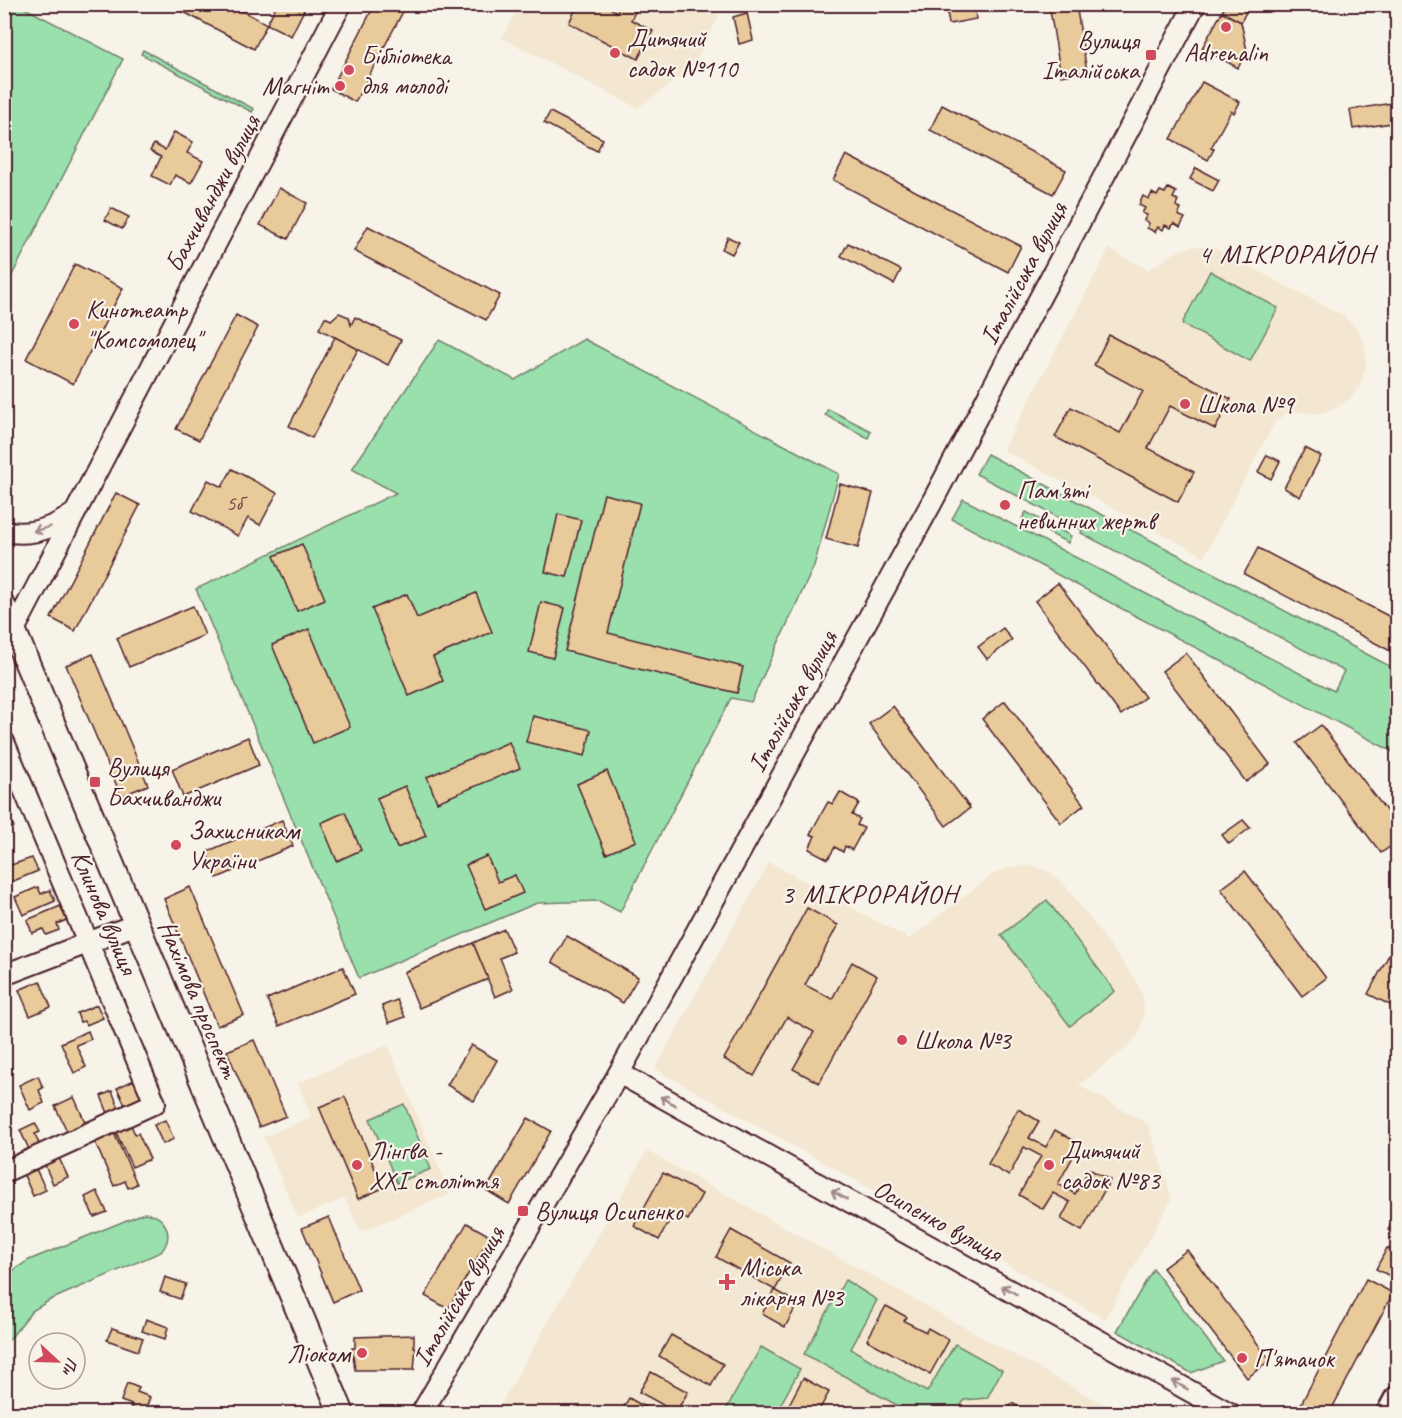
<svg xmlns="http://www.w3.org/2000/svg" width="1402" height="1418" viewBox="0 0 1402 1418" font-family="Caveat,sans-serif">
<rect width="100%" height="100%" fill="#f7f3e8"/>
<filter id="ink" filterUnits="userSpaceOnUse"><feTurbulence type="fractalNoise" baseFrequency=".0167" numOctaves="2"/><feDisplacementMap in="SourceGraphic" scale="12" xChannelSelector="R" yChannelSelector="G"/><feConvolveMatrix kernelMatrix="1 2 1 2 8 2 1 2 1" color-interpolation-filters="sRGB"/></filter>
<g filter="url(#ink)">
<g fill="#f3e7d1">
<path d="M 520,5 L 714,5 L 718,18 L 692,68 L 638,108 L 502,38 Z"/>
<path d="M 1195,246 L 1214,248 L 1344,316 L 1357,329 L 1365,346 L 1366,365 L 1361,384 L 1350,399 L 1334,409 L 1316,414 L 1297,411 L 1285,414 L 1275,422 L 1204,556 L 1003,450 L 1109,249 L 1148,270 L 1178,251 Z"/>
<path d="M 769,862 L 909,939 L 992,875 L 1010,867 L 1031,865 L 1050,872 L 1064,884 L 1135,979 L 1143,996 L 1144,1016 L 1138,1035 L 1124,1050 L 1079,1085 L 1148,1124 L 1172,1198 L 1105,1319 L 655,1069 Z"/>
<path d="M 388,1045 L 450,1194 L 360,1232 L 345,1198 L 298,1218 L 263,1137 L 311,1117 L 298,1083 Z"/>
<path d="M 647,1151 L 1119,1413 L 495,1414 Z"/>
</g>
<g fill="#99e0ad" stroke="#72806c" stroke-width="1.5">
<path d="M 5,4 L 19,5 L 123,59 L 5,289 Z"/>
<path d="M 143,50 L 254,109 L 252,112 L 141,54 Z"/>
<path d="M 1210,271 L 1278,308 L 1250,361 L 1182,324 Z"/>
<path d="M 584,339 L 839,474 L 814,566 L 751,702 L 731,698 L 620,912 L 599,901 L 537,903 L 359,978 L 196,589 L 396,493 L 352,469 L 439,340 L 515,380 Z"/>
<path d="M 828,409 L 871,431 L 868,438 L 825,415 Z"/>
<path d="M 987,454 L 1397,670 L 1397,718 L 1395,723 L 1397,725 L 1397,754 L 952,519 L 963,499 L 1334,691 L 1344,671 L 1081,533 L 1082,530 L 976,474 Z"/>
<path d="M 1026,512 L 1071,536 L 1068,543 L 1022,519 Z"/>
<path d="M 1047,900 L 1115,991 L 1070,1026 L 1001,935 Z"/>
<path d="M 404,1104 L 431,1169 L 397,1183 L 370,1119 Z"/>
<path d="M 144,1213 C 166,1215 175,1235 161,1252 L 50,1300 L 32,1311 L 5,1345 L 5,1276 L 29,1260 Z"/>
<path d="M 1153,1269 L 1223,1361 L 1191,1373 L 1117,1331 Z"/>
<path d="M 845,1280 L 877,1300 L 851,1349 L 927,1392 L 955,1344 L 1002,1370 L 987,1398 L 964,1400 L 957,1413 L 911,1413 L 804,1354 Z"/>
<path d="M 761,1347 L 800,1369 L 776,1413 L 724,1413 Z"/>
</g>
<g fill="#e9ca9b" stroke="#4a1f2b" stroke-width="1.5">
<path d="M 177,4 L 229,4 L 267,24 L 254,49 L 176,8 Z"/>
<path d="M 277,4 L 307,4 L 291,36 L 267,24 Z"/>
<path d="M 375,4 L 407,4 L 355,102 L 331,89 Z"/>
<path d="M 578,4 L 603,4 L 617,12 L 621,4 L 639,4 L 631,20 L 653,31 L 638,59 L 569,23 Z"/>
<path d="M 946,4 L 974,4 L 976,19 L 949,24 Z"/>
<path d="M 1049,4 L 1076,4 L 1087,72 L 1061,76 Z"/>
<path d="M 1226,4 L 1250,4 L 1241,22 L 1222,12 Z"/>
<path d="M 1222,12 L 1241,22 L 1247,51 L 1238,68 L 1202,48 Z"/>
<path d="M 747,13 L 753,40 L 739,44 L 733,17 Z"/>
<path d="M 1202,82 L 1240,102 L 1234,113 L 1231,111 L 1211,148 L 1214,149 L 1208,160 L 1171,139 Z"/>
<path d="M 1398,102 L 1398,122 L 1353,129 L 1350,110 Z"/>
<path d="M 942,105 L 1066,170 L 1053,194 L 930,130 Z"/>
<path d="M 550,112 L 603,139 L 597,151 L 544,123 Z"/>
<path d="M 174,132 L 193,142 L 187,153 L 203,161 L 191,183 L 175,175 L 170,185 L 152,176 L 161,157 L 150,151 L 154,144 L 165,150 Z"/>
<path d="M 846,155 L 1021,246 L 1008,272 L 833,180 Z"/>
<path d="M 1196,168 L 1219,180 L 1213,191 L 1190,179 Z"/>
<path d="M 279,188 L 307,203 L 288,239 L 260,225 Z"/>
<path d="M 1168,188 L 1176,192 L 1173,198 L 1178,200 L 1176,206 L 1181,209 L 1178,215 L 1185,218 L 1180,227 L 1174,223 L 1171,228 L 1165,225 L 1163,230 L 1158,227 L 1155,232 L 1147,228 L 1149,223 L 1144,220 L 1147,215 L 1142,213 L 1145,208 L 1139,205 L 1143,196 L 1149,199 L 1152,193 L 1157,196 L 1160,191 L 1165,193 Z"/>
<path d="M 111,208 L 129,217 L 122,229 L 105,220 Z"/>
<path d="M 368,226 L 500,295 L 486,320 L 354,251 Z"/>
<path d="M 728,237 L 739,242 L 732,254 L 722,249 Z"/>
<path d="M 848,243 L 901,270 L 894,284 L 841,256 Z"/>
<path d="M 75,264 L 123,288 L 73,384 L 26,359 Z"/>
<path d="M 339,313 L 349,317 L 351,325 L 355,317 L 401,340 L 388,365 L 319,329 L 325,317 L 331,320 Z"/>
<path d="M 236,315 L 258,327 L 199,440 L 176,429 Z"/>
<path d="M 1109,335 L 1231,399 L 1215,429 L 1170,406 L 1148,448 L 1194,472 L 1178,502 L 1055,437 L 1071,407 L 1120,433 L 1143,391 L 1094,365 Z"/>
<path d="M 335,337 L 358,349 L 312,438 L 289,426 Z"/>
<path d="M 1305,448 L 1321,456 L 1300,497 L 1284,488 Z"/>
<path d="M 1267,455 L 1280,461 L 1271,479 L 1258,472 Z"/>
<path d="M 232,469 L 277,493 L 260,525 L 248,518 L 238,536 L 192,511 L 208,480 L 222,487 Z"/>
<path d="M 840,484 L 873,493 L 858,548 L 826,539 Z"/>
<path d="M 116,493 L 140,505 L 75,631 L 51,618 Z"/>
<path d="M 604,494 L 640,503 L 608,633 L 743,667 L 737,693 L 565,651 Z"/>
<path d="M 558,514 L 581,520 L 567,577 L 545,572 Z"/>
<path d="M 302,544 L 325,599 L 297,611 L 274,556 Z"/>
<path d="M 1258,548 L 1398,621 L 1398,655 L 1244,574 Z"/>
<path d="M 1058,583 L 1145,697 L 1121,715 L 1035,601 Z"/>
<path d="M 476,593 L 492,632 L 433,657 L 443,681 L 409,696 L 372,609 L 407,594 L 417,618 Z"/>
<path d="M 541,602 L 565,608 L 553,658 L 529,652 Z"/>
<path d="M 193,606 L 205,635 L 129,667 L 117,638 Z"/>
<path d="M 1003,628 L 1012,640 L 987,659 L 978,647 Z"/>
<path d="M 309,629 L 350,727 L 313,743 L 272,645 Z"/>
<path d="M 1186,653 L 1270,764 L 1246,782 L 1162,671 Z"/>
<path d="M 93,654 L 148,785 L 121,796 L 66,665 Z"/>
<path d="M 1005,701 L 1084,805 L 1061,823 L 982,719 Z"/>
<path d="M 893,706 L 970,808 L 946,826 L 869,724 Z"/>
<path d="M 533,716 L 591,730 L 585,756 L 526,742 Z"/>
<path d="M 1321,725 L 1398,826 L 1398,841 L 1381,853 L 1297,743 Z"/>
<path d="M 248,737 L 259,765 L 183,797 L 172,769 Z"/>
<path d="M 509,742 L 520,768 L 437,802 L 427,777 Z"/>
<path d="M 607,771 L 636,841 L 606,854 L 577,784 Z"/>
<path d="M 405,786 L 426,836 L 397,848 L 377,798 Z"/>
<path d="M 840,792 L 859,803 L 852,815 L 860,819 L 857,825 L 864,828 L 852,850 L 845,846 L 843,852 L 835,847 L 828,859 L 809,849 L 815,836 L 810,834 L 828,802 L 833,804 Z"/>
<path d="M 7,811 L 14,827 L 4,831 L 4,812 Z"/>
<path d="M 345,812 L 361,850 L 337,861 L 321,823 Z"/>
<path d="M 282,820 L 293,846 L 217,878 L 206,852 Z"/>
<path d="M 1243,820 L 1250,828 L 1229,844 L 1222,835 Z"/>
<path d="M 487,856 L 498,882 L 515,875 L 523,893 L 485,909 L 466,865 Z"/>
<path d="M 32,858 L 38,871 L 11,882 L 5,867 Z"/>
<path d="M 1245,871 L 1326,978 L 1302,996 L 1221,889 Z"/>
<path d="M 38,887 L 41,894 L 50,890 L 55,901 L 23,915 L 15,897 Z"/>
<path d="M 190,887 L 244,1015 L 217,1026 L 164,899 Z"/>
<path d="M 63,905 L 69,919 L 57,924 L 59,930 L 46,935 L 43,929 L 32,933 L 27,920 Z"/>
<path d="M 807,908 L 838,925 L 805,985 L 832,999 L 852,962 L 877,976 L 819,1083 L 793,1069 L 814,1032 L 787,1017 L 754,1076 L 724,1059 Z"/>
<path d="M 504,929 L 514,952 L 500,958 L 513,989 L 495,997 L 473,943 Z"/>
<path d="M 567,936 L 638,977 L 623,1003 L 552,962 Z"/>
<path d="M 1398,938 L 1398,1000 L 1394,1007 L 1368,994 Z"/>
<path d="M 473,943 L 488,979 L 419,1008 L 404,972 Z"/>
<path d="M 343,967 L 355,994 L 279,1026 L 267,999 Z"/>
<path d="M 40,981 L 51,1007 L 30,1016 L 19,990 Z"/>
<path d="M 397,1000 L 405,1017 L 389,1023 L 382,1006 Z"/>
<path d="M 97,1005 L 103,1018 L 86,1025 L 84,1021 L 80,1022 L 77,1013 Z"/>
<path d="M 88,1031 L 91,1039 L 76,1045 L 86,1067 L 74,1073 L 61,1043 Z"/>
<path d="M 254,1040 L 286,1116 L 259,1127 L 227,1051 Z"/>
<path d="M 471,1045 L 497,1060 L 474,1101 L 447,1085 Z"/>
<path d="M 38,1076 L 43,1088 L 39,1090 L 44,1103 L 30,1110 L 19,1085 Z"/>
<path d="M 136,1079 L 146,1101 L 127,1109 L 117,1088 Z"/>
<path d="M 112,1091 L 119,1108 L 108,1113 L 101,1096 Z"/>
<path d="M 74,1097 L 86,1124 L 68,1133 L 55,1106 Z"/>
<path d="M 345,1097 L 383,1188 L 358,1199 L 319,1107 Z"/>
<path d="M 1018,1109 L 1039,1121 L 1029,1138 L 1046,1147 L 1055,1130 L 1080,1144 L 1058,1184 L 1075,1194 L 1089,1169 L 1110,1180 L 1082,1231 L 1061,1219 L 1070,1202 L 1053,1193 L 1043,1209 L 1019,1195 L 1041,1156 L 1024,1147 L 1009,1176 L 988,1164 Z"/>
<path d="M 528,1118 L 551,1131 L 509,1204 L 486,1190 Z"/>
<path d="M 165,1120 L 174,1139 L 163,1144 L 154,1125 Z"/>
<path d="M 35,1123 L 40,1132 L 35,1134 L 39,1144 L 29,1149 L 20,1130 Z"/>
<path d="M 130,1123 L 135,1134 L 138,1133 L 150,1159 L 132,1167 L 115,1130 Z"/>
<path d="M 114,1133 L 137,1184 L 128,1188 L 125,1181 L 114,1186 L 95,1142 Z"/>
<path d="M 58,1156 L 68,1177 L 53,1184 L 44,1163 Z"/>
<path d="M 35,1167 L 46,1190 L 33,1196 L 23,1173 Z"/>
<path d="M 663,1173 L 702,1194 L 688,1220 L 674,1212 L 659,1240 L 634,1226 Z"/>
<path d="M 97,1191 L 107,1212 L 94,1217 L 85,1197 Z"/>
<path d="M 1398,1211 L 1398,1235 L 1388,1230 Z"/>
<path d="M 329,1217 L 359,1290 L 333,1302 L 302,1228 Z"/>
<path d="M 467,1223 L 490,1236 L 448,1309 L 425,1296 Z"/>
<path d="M 731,1230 L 790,1263 L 775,1290 L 716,1257 Z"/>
<path d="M 1387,1248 L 1398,1253 L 1398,1280 L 1376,1269 Z"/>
<path d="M 1187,1250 L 1270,1360 L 1247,1378 L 1163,1268 Z"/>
<path d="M 165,1277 L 186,1284 L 180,1299 L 160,1292 Z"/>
<path d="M 1366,1279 L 1393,1293 L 1329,1414 L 1315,1414 L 1300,1406 Z"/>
<path d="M 775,1290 L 798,1303 L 785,1327 L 762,1314 Z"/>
<path d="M 886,1306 L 907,1317 L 904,1321 L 926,1332 L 928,1328 L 949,1340 L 930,1374 L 867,1340 Z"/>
<path d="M 146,1319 L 168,1327 L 165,1339 L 142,1331 Z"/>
<path d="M 112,1328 L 143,1338 L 138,1351 L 107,1340 Z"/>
<path d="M 414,1335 L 414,1347 L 416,1347 L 414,1370 L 355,1370 L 352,1348 L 355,1348 L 355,1337 Z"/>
<path d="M 671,1335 L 723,1364 L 711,1386 L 659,1356 Z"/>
<path d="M 651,1372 L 688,1392 L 676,1412 L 639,1392 Z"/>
<path d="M 803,1378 L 829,1392 L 817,1414 L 784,1414 Z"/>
<path d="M 127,1383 L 139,1388 L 137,1392 L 150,1397 L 144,1414 L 131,1409 L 132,1405 L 121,1401 Z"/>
<path d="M 629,1398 L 657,1414 L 620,1414 Z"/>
<path d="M 1012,1403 L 1030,1414 L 1006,1414 Z"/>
</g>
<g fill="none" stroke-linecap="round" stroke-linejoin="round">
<defs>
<g id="minor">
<path d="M 4,531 C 31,537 54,528 75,513"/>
<path d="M 14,630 L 341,4"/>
<path d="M 4,742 L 155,1103 L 4,1172"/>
<path d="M 4,975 L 137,924"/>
<path d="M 619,1073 L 1231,1414"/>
<path d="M 421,1414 L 619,1073 L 931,504 L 1195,4"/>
</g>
<path id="major" d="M 4,608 L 342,1414"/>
<path id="highway" d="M 1391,1414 L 1398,1401"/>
</defs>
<use href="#minor" stroke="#4a1f2b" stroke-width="24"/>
<use href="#major" stroke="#4a1f2b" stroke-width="28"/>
<use href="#highway" stroke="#4a1f2b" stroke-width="33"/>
<use href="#minor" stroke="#f7f3e8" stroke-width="20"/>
<use href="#major" stroke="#f7f3e8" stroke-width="24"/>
<use href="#highway" stroke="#f7f3e8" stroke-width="28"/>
</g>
<defs><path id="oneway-shaft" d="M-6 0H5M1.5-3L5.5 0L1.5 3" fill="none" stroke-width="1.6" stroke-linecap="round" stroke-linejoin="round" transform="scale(1.5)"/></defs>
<g stroke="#a0898a">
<use href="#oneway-shaft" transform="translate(42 529) rotate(165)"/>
<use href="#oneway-shaft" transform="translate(668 1101) rotate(-151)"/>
<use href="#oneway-shaft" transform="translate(839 1195) rotate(-151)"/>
<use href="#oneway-shaft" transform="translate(1009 1290) rotate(-151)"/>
<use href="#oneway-shaft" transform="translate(1180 1385) rotate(-151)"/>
</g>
</g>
<g fill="#d1495b" stroke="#f7f3e8" stroke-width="2">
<circle cx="1226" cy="27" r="6"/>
<circle cx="615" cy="53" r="6"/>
<rect x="1145" y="49" width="12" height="12" rx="3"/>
<circle cx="349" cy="70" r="6"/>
<circle cx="340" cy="86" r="6"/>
<circle cx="74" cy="324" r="6"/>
<circle cx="1185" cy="404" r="6"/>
<circle cx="1005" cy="505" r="6"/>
<rect x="89" y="776" width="12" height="12" rx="3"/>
<circle cx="176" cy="845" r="6"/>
<circle cx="902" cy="1040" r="6"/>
<circle cx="357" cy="1165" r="6"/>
<circle cx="1049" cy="1165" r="6"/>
<rect x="517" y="1205" width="12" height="12" rx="3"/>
<path d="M724 1273h6v6h6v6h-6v6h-6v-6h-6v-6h6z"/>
<circle cx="362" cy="1353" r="6"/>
<circle cx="1242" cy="1358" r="6"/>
</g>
<g text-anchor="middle" stroke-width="4.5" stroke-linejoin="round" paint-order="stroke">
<g font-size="22" fill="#724a47">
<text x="234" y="510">5б</text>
</g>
<g font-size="26" fill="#4a1f2b" stroke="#f7f3e8" text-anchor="start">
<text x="627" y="47">Дитячий<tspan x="627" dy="30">садок №110</tspan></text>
<text x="1139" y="49" text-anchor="end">Вулиця<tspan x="1139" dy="30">Італійська</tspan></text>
<text x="1226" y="61" text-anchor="middle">Adrenalin</text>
<text x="361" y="64">Бібліотека<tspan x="361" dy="30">для молоді</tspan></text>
<text x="328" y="95" text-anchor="end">Магніт</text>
<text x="86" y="318">Кинотеатр<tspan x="86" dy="30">"Комсомолец"</tspan></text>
<text x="1197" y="413">Школа №9</text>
<text x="1017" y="499">Пам'яті<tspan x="1017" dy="30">невинних жертв</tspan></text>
<text x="107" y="776">Вулиця<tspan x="107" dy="30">Бахчиванджи</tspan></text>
<text x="188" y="839">Захисникам<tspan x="188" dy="30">України</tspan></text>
<text x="914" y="1049">Школа №3</text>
<text x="369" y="1159">Лінгва -<tspan x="369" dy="30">XXI століття</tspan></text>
<text x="1061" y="1159">Дитячий<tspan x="1061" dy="30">садок №83</tspan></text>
<text x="535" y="1220">Вулиця Осипенко</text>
<text x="740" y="1276">Міська<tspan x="740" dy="30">лікарня №3</tspan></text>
<text x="350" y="1362" text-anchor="end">Ліоком</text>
<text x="1254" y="1367">П'ятачок</text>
</g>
<g font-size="26" fill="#4a1f2b" stroke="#f7f3e8">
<text transform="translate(212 193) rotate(-62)" y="9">Бахчиванджи вулиця</text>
<text transform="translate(1023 273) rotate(-62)" y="9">Італійська вулиця</text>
<text transform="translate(792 701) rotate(-61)" y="9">Італійська вулиця</text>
<text transform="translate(105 912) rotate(67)" y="9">Клинова вулиця</text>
<text transform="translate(199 999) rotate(67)" y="9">Нахімова проспект</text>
<text transform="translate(938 1220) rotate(29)" y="9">Осипенко вулиця</text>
<text transform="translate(458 1296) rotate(-60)" y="9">Італійська вулиця</text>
</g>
<g font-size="27" letter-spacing="1.5" fill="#4a1f2b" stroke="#f7f3e8">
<text x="1287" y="263">4 МІКРОРАЙОН</text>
<text x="870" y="903">3 МІКРОРАЙОН</text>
</g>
</g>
<rect width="1402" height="1418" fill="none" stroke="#f7f3e8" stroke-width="24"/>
<rect x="12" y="12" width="1378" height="1394" fill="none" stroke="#4a1f2b" stroke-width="2" filter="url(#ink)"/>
<g transform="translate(57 1361) rotate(112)"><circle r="28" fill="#f7f3e8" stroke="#b29e9c" stroke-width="1.5"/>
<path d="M0-4.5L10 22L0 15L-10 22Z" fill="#d1495b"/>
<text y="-9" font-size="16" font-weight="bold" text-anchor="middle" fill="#4a1f2b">Пн</text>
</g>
</svg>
